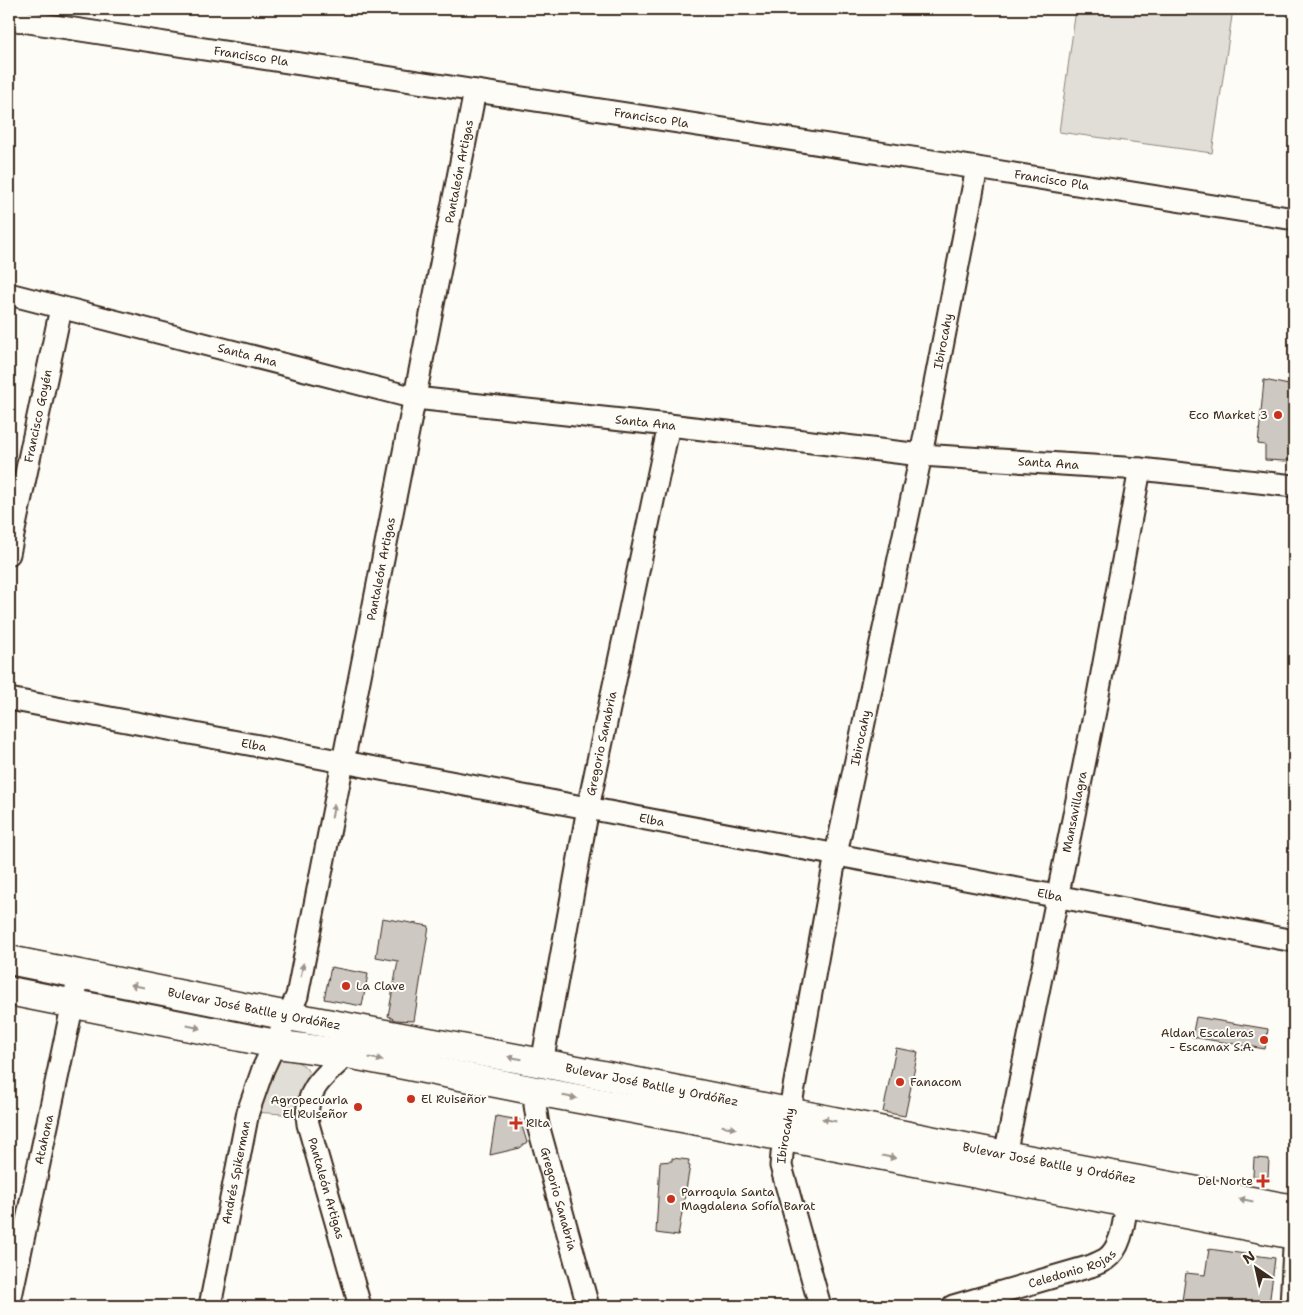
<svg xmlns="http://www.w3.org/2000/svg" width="1303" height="1315" viewBox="0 0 1303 1315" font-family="'Shantell Sans',sans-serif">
<rect width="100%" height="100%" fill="#fdfcf7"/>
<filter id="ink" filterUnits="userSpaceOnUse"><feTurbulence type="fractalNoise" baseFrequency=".02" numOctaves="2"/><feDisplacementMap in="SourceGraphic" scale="10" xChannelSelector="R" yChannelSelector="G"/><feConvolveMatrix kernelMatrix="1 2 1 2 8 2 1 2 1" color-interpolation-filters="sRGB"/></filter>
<g filter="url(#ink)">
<g fill="#e1ded7" stroke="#8e847a">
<path d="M 1076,9 L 1233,9 L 1212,153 L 1059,132 Z"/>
<path d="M 9,974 L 63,984 L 61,990 L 9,980 Z"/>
<path d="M 87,990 L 271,1026 L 269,1032 L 85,996 Z"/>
<path d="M 283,1058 C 294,1060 314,1065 308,1082 C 306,1087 302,1091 300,1096 C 297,1102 296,1109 296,1115 L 255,1112 L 275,1065 Z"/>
</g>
<g fill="#cdc8c2" stroke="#3b2a1e">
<path d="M 1264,380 L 1294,386 L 1294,458 L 1286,461 L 1265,460 L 1265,445 L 1258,444 Z"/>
<path d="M 382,918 L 429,926 L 414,1021 L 395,1020 L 388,1016 L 398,961 L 376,957 Z"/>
<path d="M 331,967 L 368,974 L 362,1006 L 324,999 Z"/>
<path d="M 1196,1017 L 1268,1029 L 1265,1049 L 1192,1037 Z"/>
<path d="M 896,1048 L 918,1052 L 905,1116 L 883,1112 Z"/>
<path d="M 496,1116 L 520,1120 L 527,1142 L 520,1148 L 490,1155 Z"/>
<path d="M 672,1158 L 689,1160 L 688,1165 L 690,1166 L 678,1236 L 656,1233 L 660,1162 L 672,1161 Z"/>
<path d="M 1254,1158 L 1269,1159 L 1268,1177 L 1253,1176 Z"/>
<path d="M 1209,1249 L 1275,1258 L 1269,1306 L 1228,1306 L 1182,1301 L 1186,1273 L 1205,1275 Z"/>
</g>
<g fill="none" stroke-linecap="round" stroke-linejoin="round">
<defs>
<g id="minor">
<path id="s1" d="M 9,19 L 977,168 L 1294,219"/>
<path id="s2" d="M 9,294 L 415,398 L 669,425 L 921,455 L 1140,469 L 1294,486"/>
<path id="s3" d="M 9,554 L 61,308"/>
<path id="s4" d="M 9,699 L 1294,941"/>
<path id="s5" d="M 348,1054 C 325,1075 303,1090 308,1124 L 360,1306"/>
<path id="s6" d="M 542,1063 L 588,808 L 669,425"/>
<path id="s7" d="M 536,1091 L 535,1105 L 538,1125 L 588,1306"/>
<path id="s8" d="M 1005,1155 L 1095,711 L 1140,469"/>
<path id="s9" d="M 9,1306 L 79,974"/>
<path id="s10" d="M 210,1306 L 248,1112 L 263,1069 L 297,996 L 475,91"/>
<path id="s11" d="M 820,1306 L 781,1166 L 782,1154 L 836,854 L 921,455 L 977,168"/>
<path id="s12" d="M 953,1306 L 1091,1266 C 1096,1264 1101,1262 1106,1259 C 1122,1248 1124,1221 1127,1203"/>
<path d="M 1291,1306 L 1294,1248"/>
</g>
<g id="major">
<path id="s13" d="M 9,960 L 288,1016 L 542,1063 L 1005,1155 L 1294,1209"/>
<path d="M 9,991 L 276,1044 L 348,1054 L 536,1091 L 785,1137 L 1294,1235"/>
</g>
</defs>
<use href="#minor" stroke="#3b2a1e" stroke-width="25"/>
<use href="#major" stroke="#3b2a1e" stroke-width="31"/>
<use href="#minor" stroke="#fdfcf7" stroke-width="21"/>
<use href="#major" stroke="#fdfcf7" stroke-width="28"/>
</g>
<defs><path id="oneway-solid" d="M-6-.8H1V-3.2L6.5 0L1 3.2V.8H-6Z" transform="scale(1.25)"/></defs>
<g fill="#9c938a">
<use href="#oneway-solid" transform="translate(333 811) rotate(-79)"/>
<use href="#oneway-solid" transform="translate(302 970) rotate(-79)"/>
<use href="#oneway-solid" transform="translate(137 986) rotate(-168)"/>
<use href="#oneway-solid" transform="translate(194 1027) rotate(11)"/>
<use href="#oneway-solid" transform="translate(515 1058) rotate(-170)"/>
<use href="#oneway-solid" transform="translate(376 1059) rotate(11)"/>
<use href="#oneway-solid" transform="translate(570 1097) rotate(10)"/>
<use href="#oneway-solid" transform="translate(829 1120) rotate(-169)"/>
<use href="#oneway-solid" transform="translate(729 1127) rotate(10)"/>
<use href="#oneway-solid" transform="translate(889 1157) rotate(11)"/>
<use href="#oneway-solid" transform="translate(1246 1200) rotate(-169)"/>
</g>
</g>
<g fill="#c8321e" stroke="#fdfcf7" stroke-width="2">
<circle cx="1278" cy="415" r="5"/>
<circle cx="346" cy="986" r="5"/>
<circle cx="1264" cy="1040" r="5"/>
<circle cx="900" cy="1082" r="5"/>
<circle cx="411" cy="1099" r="5"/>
<circle cx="358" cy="1107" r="5"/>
<path d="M513.5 1115.5h5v5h5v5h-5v5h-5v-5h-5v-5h5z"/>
<path d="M1260.5 1173.5h5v5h5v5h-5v5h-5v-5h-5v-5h5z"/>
<circle cx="671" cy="1199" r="5"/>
</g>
<g text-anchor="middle" stroke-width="4" stroke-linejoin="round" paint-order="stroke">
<g font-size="12" fill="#3b2a1e" stroke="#fdfcf7">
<text dy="4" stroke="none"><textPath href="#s1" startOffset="245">Francisco Pla</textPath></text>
<text dy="4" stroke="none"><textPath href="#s1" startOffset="650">Francisco Pla</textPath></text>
<text dy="4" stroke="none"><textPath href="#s10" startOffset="1164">Pantaleón Artigas</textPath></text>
<text dy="4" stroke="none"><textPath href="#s1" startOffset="1055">Francisco Pla</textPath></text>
<text dy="4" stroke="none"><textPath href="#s11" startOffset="986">Ibirocahy</textPath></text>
<text dy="4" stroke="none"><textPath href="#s2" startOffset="246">Santa Ana</textPath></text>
<text dy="4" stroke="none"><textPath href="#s3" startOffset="141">Francisco Goyén</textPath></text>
<text dy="4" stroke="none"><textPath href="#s2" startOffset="651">Santa Ana</textPath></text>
<text dy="4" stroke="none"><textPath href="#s2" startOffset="1056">Santa Ana</textPath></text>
<text dy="4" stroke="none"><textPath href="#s10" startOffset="759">Pantaleón Artigas</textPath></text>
<text dy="4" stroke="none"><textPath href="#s11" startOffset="581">Ibirocahy</textPath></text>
<text dy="4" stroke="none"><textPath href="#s6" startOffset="325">Gregorio Sanabria</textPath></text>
<text dy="4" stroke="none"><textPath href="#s4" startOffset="249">Elba</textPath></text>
<text dy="4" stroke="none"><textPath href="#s8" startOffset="350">Mansavillagra</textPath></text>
<text dy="4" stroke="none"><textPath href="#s4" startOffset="654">Elba</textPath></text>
<text dy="4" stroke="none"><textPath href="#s4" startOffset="1059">Elba</textPath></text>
<text dy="4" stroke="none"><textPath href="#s13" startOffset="250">Bulevar José Batlle y Ordóñez</textPath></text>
<text dy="4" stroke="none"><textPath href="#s13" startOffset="655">Bulevar José Batlle y Ordóñez</textPath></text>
<text dy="4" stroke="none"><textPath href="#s11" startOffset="176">Ibirocahy</textPath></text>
<text dy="4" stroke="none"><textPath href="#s9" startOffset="170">Atahona</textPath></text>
<text dy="4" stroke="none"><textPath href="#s13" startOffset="1060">Bulevar José Batlle y Ordóñez</textPath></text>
<text dy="4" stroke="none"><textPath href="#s10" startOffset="136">Andrés Spikerman</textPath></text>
<text dy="4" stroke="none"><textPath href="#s5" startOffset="152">Pantaleón Artigas</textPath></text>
<text dy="4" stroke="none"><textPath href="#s7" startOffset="111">Gregorio Sanabria</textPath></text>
<text dy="4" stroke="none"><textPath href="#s12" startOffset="125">Celedonio Rojas</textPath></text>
</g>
<g font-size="12" fill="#3b2a1e" stroke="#fdfcf7" text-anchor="start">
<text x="1268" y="419" text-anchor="end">Eco Market 3</text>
<text x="356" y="990">La Clave</text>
<text x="1254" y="1037" text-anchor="end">Aldan Escaleras<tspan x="1254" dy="14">- Escamax S.A.</tspan></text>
<text x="910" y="1086">Fanacom</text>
<text x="421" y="1103">El Ruiseñor</text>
<text x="348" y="1104" text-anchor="end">Agropecuaria<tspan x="348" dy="14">El Ruiseñor</tspan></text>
<text x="526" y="1127">Rita</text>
<text x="1253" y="1185" text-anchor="end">Del Norte</text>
<text x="681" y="1196">Parroquia Santa<tspan x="681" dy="14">Magdalena Sofía Barat</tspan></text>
</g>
</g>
<rect width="1303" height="1315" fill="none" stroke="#fdfcf7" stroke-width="30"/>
<rect x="15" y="15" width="1273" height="1285" fill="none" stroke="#3b2a1e" stroke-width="2" filter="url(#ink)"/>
<g transform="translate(1256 1268) rotate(326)" stroke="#fdfcf7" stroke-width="4" paint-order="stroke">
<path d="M0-4L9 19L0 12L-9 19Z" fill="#3b2a1e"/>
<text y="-8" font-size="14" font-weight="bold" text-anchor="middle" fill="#3b2a1e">N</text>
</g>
</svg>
